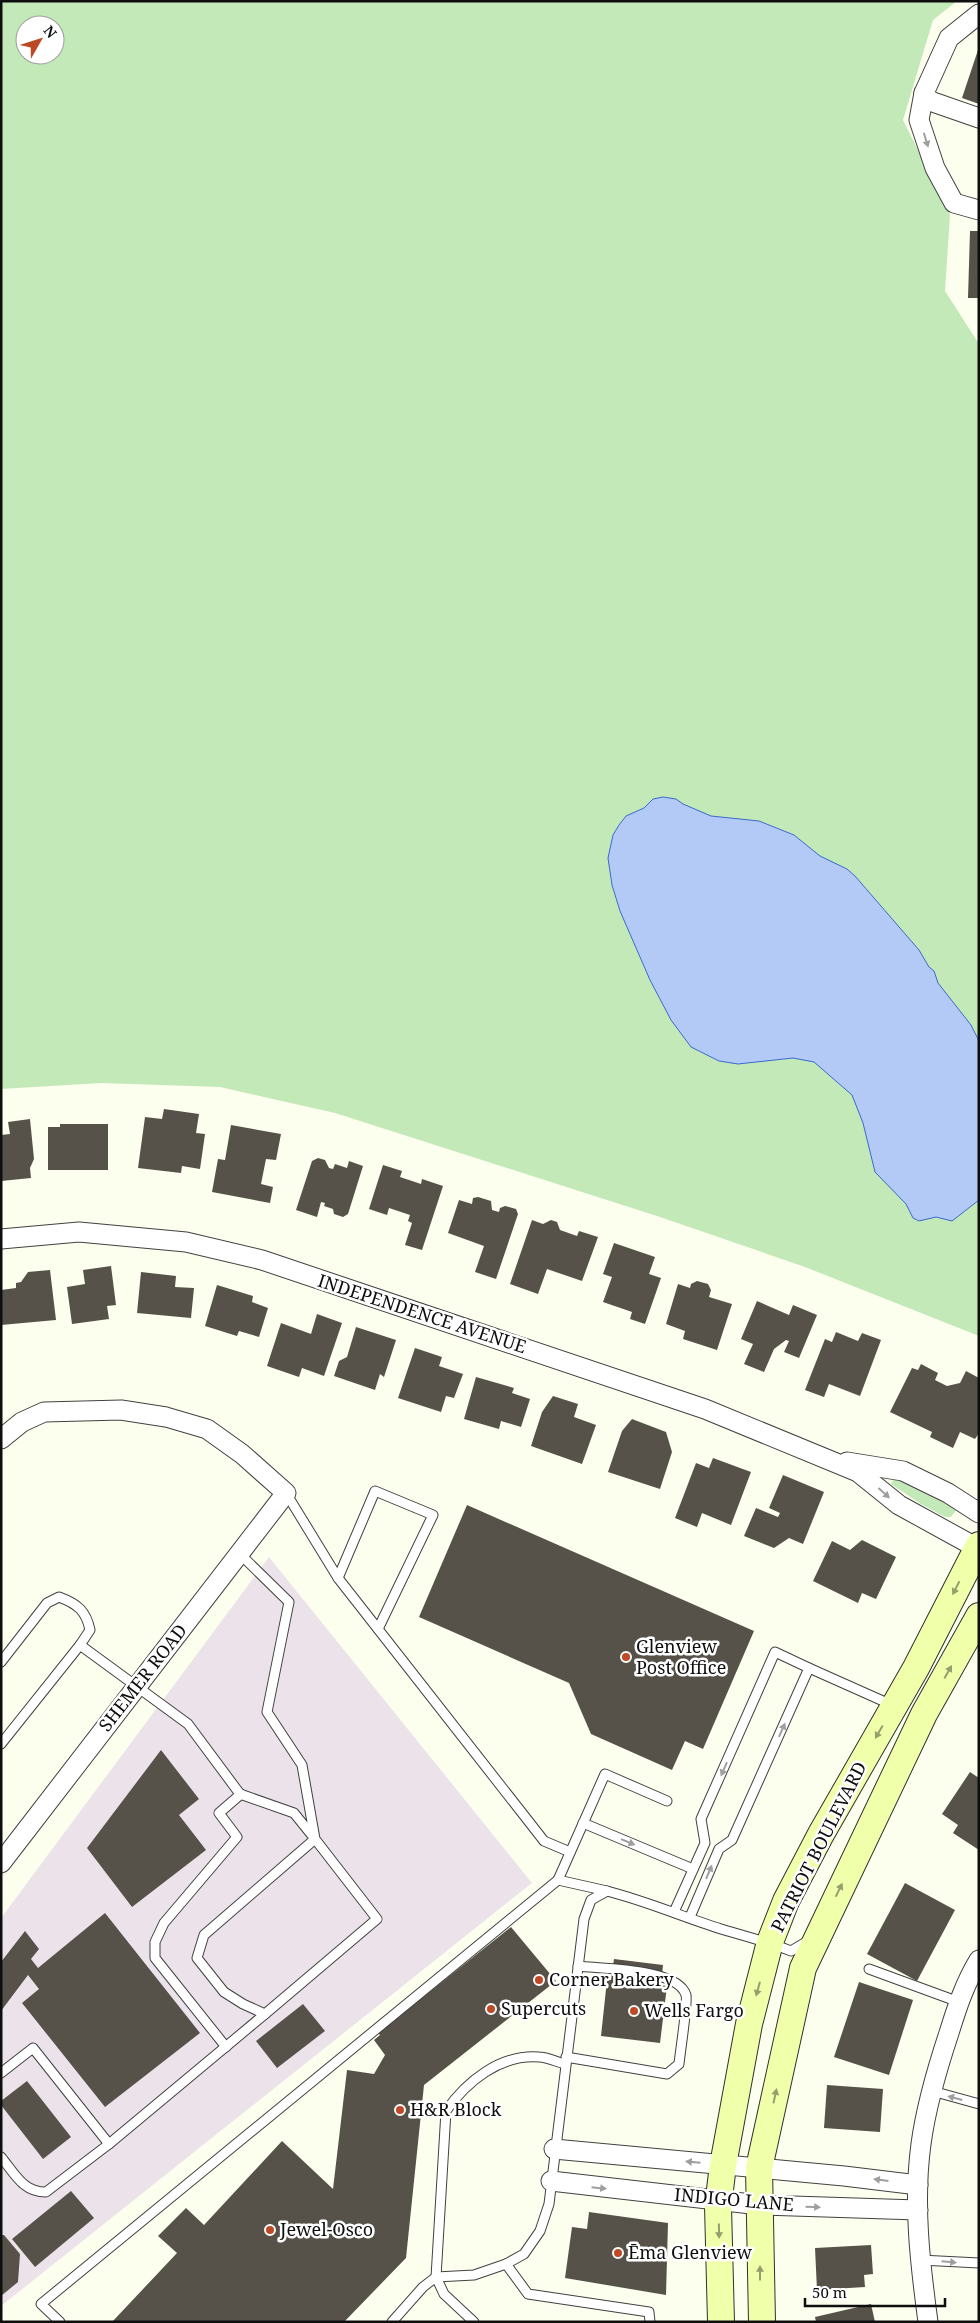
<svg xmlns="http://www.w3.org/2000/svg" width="980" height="2323" viewBox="0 0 980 2323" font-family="'Noto Serif',serif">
<rect width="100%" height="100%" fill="#fdffee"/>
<path fill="#ece2ea" d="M 269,1557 L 532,1883 L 1,2306 L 1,1918 Z"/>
<g fill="#c4e9b8" fill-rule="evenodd">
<path d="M 1,1 L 957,1 L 933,20 L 903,120 L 950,215 L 945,291 L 979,344 L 979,1336 L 805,1267 L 660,1217 L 335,1113 L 220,1087 L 101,1083 L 1,1089 ZM 25,25 L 55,25 L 55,55 L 25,55 Z"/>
<path d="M 896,1475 L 957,1509 L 951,1517 L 945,1517 L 921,1504 L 891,1484 Z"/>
</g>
<path fill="#b3caf6" stroke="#3a69cd" d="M 663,797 L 676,799 L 683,804 L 711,816 L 759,821 L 794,835 L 820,856 L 847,869 L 855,876 L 919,950 L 929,967 L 934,971 L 938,983 L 971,1025 L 979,1041 L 979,1200 L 952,1221 L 936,1217 L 919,1221 L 913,1218 L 906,1204 L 875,1172 L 863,1123 L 852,1095 L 814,1062 L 793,1058 L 738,1064 L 719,1061 L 691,1047 L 671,1020 L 650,980 L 620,911 L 612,885 L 608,858 L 613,835 L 619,825 L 626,816 L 644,808 L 653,799 Z"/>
<g fill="#56524a">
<path d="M 978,50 L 979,50 L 979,104 L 962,98 Z"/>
<path d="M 970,231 L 979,231 L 979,298 L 968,298 Z"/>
<path d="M 164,1109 L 199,1114 L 196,1133 L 205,1134 L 200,1169 L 182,1166 L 181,1173 L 138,1168 L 145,1117 L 162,1119 Z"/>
<path d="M 30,1119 L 34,1159 L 30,1168 L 31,1178 L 1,1181 L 1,1135 L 10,1134 L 8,1122 Z"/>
<path d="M 60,1124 L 108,1124 L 108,1170 L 48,1170 L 48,1127 L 60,1127 Z"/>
<path d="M 231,1125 L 281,1134 L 276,1160 L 266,1159 L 261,1184 L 273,1187 L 270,1203 L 212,1192 L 218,1159 L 225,1160 Z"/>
<path d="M 318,1158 L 325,1160 L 329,1168 L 333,1169 L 335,1164 L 347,1168 L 349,1161 L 363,1166 L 348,1214 L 343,1217 L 334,1214 L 333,1209 L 324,1206 L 325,1203 L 321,1202 L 317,1217 L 296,1210 L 312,1161 Z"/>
<path d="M 383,1165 L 402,1171 L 400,1177 L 421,1184 L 422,1179 L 443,1186 L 422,1250 L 405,1245 L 412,1223 L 408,1221 L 410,1215 L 389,1208 L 387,1215 L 369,1209 Z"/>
<path d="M 478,1197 L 491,1201 L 492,1210 L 499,1212 L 500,1208 L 505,1206 L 516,1209 L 518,1214 L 496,1279 L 475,1272 L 484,1246 L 448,1233 L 459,1200 L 472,1204 L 473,1198 Z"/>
<path d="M 532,1220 L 543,1224 L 551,1220 L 557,1222 L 560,1230 L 577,1236 L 579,1231 L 598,1237 L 582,1281 L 547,1269 L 538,1294 L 510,1284 Z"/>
<path d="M 614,1243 L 655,1257 L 649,1274 L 661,1278 L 645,1324 L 630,1319 L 632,1312 L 603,1302 L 612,1277 L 603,1274 Z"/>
<path d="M 111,1266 L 116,1305 L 107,1306 L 109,1319 L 72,1324 L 67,1287 L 85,1284 L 83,1270 Z"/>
<path d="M 50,1270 L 56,1320 L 1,1325 L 1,1290 L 16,1288 L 16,1283 L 21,1282 L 28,1272 Z"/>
<path d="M 141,1272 L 176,1276 L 175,1287 L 194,1288 L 191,1318 L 137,1313 Z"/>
<path d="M 697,1281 L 708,1284 L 711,1290 L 709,1297 L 732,1304 L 717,1350 L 683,1339 L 685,1331 L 666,1324 L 678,1284 L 690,1288 L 691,1284 Z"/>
<path d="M 217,1285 L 253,1296 L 252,1302 L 268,1308 L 259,1337 L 239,1331 L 237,1336 L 205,1326 Z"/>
<path d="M 757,1301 L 789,1315 L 793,1305 L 817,1315 L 799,1358 L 784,1352 L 789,1341 L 786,1340 L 774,1349 L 764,1372 L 744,1364 L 753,1344 L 741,1339 Z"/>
<path d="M 317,1314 L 342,1323 L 324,1376 L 302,1368 L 299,1377 L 267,1366 L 281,1323 L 311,1334 Z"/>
<path d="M 356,1327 L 396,1340 L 384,1377 L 380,1374 L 375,1390 L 334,1376 L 339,1361 L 347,1357 Z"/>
<path d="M 836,1332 L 858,1341 L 862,1333 L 881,1340 L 860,1396 L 829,1384 L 824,1397 L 805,1390 L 825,1339 L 832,1342 Z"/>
<path d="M 415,1348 L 442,1357 L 439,1366 L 463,1374 L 454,1398 L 446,1396 L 441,1412 L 398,1398 Z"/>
<path d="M 921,1364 L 938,1373 L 935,1380 L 947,1386 L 960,1383 L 966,1371 L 979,1378 L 979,1433 L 975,1439 L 960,1432 L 953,1448 L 930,1437 L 932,1432 L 890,1412 L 912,1368 L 918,1370 Z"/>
<path d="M 476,1377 L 514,1388 L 512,1393 L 530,1399 L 521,1427 L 501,1421 L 499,1429 L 464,1419 Z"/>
<path d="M 553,1396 L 578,1404 L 574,1417 L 596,1425 L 582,1464 L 531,1446 L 542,1412 Z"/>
<path d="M 632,1419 L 666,1432 L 672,1452 L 660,1489 L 608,1472 L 622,1431 Z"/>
<path d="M 713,1458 L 751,1472 L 731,1525 L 702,1513 L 697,1527 L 675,1518 L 696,1463 L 709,1468 Z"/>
<path d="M 783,1475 L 824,1492 L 803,1544 L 789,1538 L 774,1548 L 744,1536 L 756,1508 L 778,1517 L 780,1513 L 769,1508 Z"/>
<path d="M 467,1505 L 754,1631 L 703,1749 L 685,1741 L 672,1770 L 591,1734 L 569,1683 L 419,1617 Z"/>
<path d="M 862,1540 L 896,1557 L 876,1599 L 862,1593 L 858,1603 L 813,1581 L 832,1541 L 850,1550 Z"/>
<path d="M 161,1750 L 199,1799 L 179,1815 L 206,1850 L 132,1907 L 87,1848 Z"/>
<path d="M 970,1772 L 979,1778 L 979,1850 L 953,1833 L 958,1825 L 942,1814 Z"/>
<path d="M 905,1883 L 955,1910 L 917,1981 L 867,1954 Z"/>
<path d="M 105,1913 L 200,2033 L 105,2107 L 22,2003 L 39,1989 L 28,1975 L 1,2011 L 1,1962 L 25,1931 L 39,1949 L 31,1959 L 38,1968 Z"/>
<path d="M 511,1927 L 556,1981 L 424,2085 L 406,2258 L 344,2322 L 112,2322 L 177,2253 L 158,2236 L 186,2208 L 204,2225 L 282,2141 L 333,2189 L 347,2070 L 374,2074 L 385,2055 L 374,2040 L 380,2035 L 378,2033 Z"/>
<path d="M 614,1959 L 663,1965 L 661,1985 L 667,1986 L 660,2043 L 601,2036 L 607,1980 L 611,1980 Z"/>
<path d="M 859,1982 L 913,2000 L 889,2075 L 834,2057 Z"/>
<path d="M 303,2004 L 325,2031 L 277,2068 L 256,2041 Z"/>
<path d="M 27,2081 L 71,2137 L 43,2159 L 1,2105 L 1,2101 Z"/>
<path d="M 827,2085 L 883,2089 L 880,2132 L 824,2128 Z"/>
<path d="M 71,2191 L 94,2218 L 35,2267 L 12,2239 Z"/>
<path d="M 589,2212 L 668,2223 L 666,2295 L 565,2278 L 572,2227 L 587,2229 Z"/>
<path d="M 1,2235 L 4,2235 L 20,2254 L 18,2282 L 1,2296 Z"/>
<path d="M 871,2245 L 873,2274 L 864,2275 L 865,2287 L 817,2290 L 815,2248 Z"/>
<path d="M 871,2304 L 875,2322 L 816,2322 L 815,2317 Z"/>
</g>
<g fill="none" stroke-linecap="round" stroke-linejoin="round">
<defs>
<g id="service">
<path d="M 286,1493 L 338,1578 L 544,1841 L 570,1852"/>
<path d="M 338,1578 L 375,1491 L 433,1515 L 378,1629"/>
<path d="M 1,1662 L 47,1603 L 59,1597 C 78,1604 86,1611 90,1630 L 80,1645"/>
<path d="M 809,1668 L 892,1705"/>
<path d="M 1,1744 L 80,1645 L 188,1724 L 240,1794 L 294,1813 L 315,1839 L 204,1935 L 197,1958 L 224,1992 L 243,2004 L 265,2014 L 377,1919 L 315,1839 L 302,1765 L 267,1712 L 289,1602 L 239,1553"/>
<path d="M 583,1823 L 693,1869"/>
<path d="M 558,1880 L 605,1774 L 667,1801"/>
<path d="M 674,1912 L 705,1843 L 701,1819 L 775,1652 L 809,1668 L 732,1840 L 719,1849 L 690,1917"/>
<path d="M 869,1969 L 959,2002"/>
<path d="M 226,2047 L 155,1958 L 155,1942 L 164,1923 L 237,1837 L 219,1813 L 241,1794"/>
<path d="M 566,2057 L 667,2074 L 679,2064 C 680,2053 688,2002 686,1995 C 678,1968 602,1969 578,1966"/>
<path d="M 1,2073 L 33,2048 L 109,2144 L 265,2014"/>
<path d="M 932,2091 L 979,2104"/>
<path d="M 1,2157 C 15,2174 23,2192 46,2192 L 109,2144"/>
<path d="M 920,2260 L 979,2263"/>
<path d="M 506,2264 L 528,2294 L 649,2312 L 650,2322"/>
<path d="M 60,2322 L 41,2304 L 558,1880 L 607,1891"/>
<path d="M 392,2322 L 423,2287 L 436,2277 L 474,2275 L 506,2264 L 524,2254 L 540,2231 L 549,2204 L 584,1919 L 591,1900 L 607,1891 C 646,1901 683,1917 721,1929 C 745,1936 768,1942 791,1951 L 808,1941"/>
<path d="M 474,2322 L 444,2294 L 436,2277 L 446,2111 C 466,2082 500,2054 539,2057 C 547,2057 557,2062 565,2064"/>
</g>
<g id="minor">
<path d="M 979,14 L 949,38 L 924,93 L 919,120 L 935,168 L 954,203 L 979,210"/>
<path d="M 924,93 L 930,101 L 979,118"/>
<path d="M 1,1239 L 79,1232 L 186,1242 L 262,1260 L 705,1409 L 858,1472 L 899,1505 L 979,1549"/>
<path d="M 1,1439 L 22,1422 L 44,1412 L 121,1410 L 166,1417 L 207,1429 L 242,1454 L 286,1493 L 1,1863"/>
<path d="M 847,1462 L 903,1471 L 948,1493 L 979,1513"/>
<path d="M 554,2149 L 844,2176 L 918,2185"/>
<path d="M 551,2181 L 760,2205 L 918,2210"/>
<path d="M 928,2322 C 920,2263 913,2203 921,2144 C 926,2107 937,2069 949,2033 C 957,2007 965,1983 979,1960"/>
</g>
<g id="secondary">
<path d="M 721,2322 L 718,2206 L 723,2165 L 749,2024 L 770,1942 L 786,1901 L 821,1834 L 916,1668 L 979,1545"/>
<path d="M 762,2322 L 759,2168 L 803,1968 L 924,1714 L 979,1616"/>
</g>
</defs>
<use href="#service" stroke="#414141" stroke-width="11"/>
<use href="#minor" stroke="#414141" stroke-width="21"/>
<use href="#secondary" stroke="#303030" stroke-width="28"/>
<use href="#service" stroke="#fff" stroke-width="9"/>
<use href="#minor" stroke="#fff" stroke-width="19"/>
<use href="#secondary" stroke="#f0ffa9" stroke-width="26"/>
</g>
<defs><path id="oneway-solid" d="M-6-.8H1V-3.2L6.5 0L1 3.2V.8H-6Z" transform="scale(1.25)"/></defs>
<g fill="#9f9f9f">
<use href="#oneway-solid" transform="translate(926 140) rotate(73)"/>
<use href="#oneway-solid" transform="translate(884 1493) rotate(42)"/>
<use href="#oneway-solid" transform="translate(782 1730) rotate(-66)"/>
<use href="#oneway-solid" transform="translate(724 1769) rotate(114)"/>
<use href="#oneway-solid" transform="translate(628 1842) rotate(23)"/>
<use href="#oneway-solid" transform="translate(709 1872) rotate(-67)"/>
<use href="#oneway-solid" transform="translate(955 2098) rotate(-165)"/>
<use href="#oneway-solid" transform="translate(693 2162) rotate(-175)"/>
<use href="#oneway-solid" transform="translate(881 2180) rotate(-173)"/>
<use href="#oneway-solid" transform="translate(599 2188) rotate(6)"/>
<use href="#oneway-solid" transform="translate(813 2207) rotate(2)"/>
<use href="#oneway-solid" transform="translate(949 2262) rotate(5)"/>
</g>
<g fill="#969f6b">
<use href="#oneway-solid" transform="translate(956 1588) rotate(117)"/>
<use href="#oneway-solid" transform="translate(948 1672) rotate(-61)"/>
<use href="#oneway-solid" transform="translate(879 1732) rotate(120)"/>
<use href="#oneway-solid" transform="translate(839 1890) rotate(-64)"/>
<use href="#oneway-solid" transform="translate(758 1989) rotate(105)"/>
<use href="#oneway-solid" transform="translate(775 2096) rotate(-78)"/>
<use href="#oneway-solid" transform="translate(719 2231) rotate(89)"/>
<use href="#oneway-solid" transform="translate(760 2273) rotate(-90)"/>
</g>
<g fill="#bd4926" stroke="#fff" stroke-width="2">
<circle cx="626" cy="1657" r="5"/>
<circle cx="539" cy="1980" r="5"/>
<circle cx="491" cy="2009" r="5"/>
<circle cx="634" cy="2011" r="5"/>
<circle cx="400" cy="2110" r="5"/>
<circle cx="270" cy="2230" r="5"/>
<circle cx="618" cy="2253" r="5"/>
</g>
<g text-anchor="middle" stroke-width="5" stroke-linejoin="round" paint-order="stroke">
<g font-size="18" fill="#0e0e0e" stroke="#fff">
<text transform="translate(422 1314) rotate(18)" y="6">INDEPENDENCE AVENUE</text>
<text transform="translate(143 1678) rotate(-52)" y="6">SHEMER ROAD</text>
<text transform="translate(819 1847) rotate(-63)" y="6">PATRIOT BOULEVARD</text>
<text transform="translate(734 2200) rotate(5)" y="6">INDIGO LANE</text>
</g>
<g font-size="18" fill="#0e0e0e" stroke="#fff" text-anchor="start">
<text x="636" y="1653">Glenview<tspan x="636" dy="21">Post Office</tspan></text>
<text x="549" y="1986">Corner Bakery</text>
<text x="501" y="2015">Supercuts</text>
<text x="644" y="2017">Wells Fargo</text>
<text x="410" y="2116">H&amp;R Block</text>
<text x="280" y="2236">Jewel-Osco</text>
<text x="628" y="2259">Ēma Glenview</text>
</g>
</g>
<rect width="980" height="2323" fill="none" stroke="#0e0e0e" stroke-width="5"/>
<g transform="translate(40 40) rotate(51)"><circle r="24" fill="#ffffff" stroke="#9f9f9f"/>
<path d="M0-4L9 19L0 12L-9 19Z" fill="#bd4926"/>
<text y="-8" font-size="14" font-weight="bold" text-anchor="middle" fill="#0e0e0e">N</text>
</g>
<path d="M805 2298v8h140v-8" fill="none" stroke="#0e0e0e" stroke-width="2.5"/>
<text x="812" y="2298" font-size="15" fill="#0e0e0e" stroke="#ffffff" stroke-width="4" paint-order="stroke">50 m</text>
</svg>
